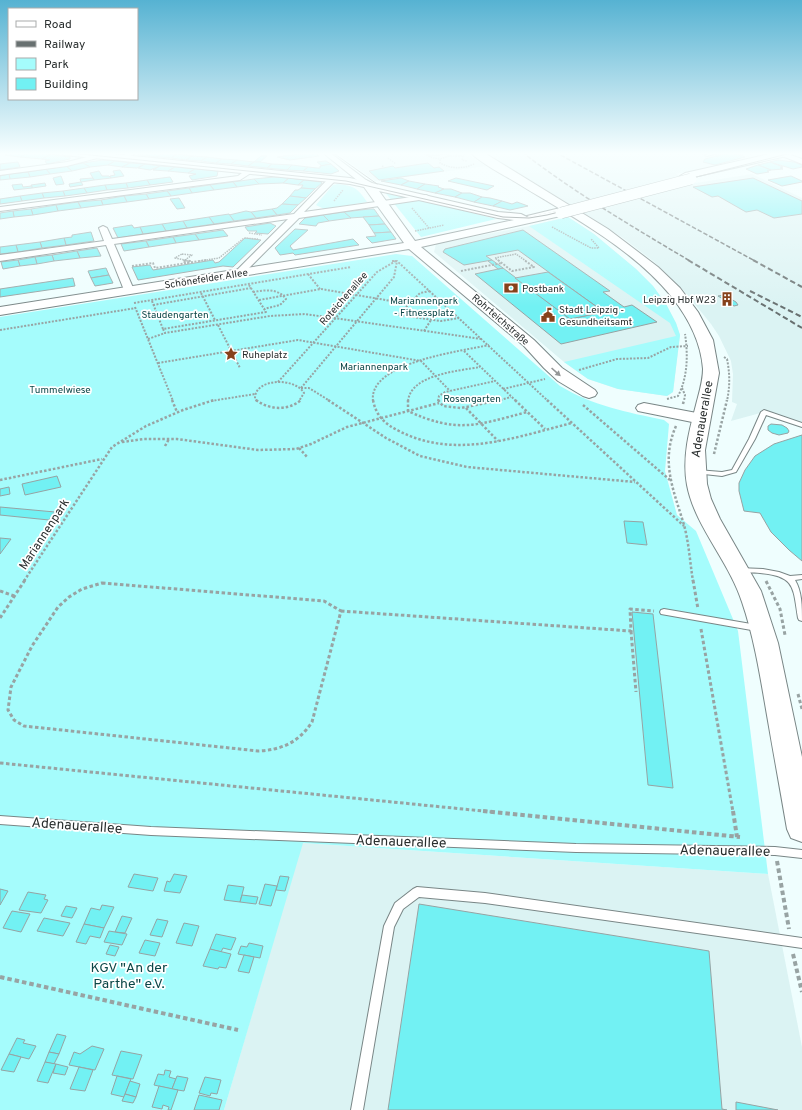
<svg xmlns="http://www.w3.org/2000/svg" width="802" height="1110" viewBox="0 0 802 1110" font-family="Overpass,sans-serif">
<rect width="100%" height="100%" fill="#effefe"/>
<g fill="#dbf3f3">
<path d="M 335,152 L 464,152 L 486,166 L 375,181 Z"/>
<path d="M 485,152 L 766,153 L 676,174 L 696,183 L 752,174 L 802,198 L 802,426 L 764,412 L 731,421 L 737,404 L 732,402 L 733,374 L 731,361 L 719,336 L 711,324 L 684,291 L 653,261 L 623,238 Z"/>
<path d="M 568,217 L 594,234 L 636,269 L 653,286 L 666,304 L 676,323 L 680,335 L 673,392 L 667,396 L 618,389 L 588,379 L 564,362 L 434,252 L 436,244 L 529,226 Z"/>
<path d="M 302,843 L 768,874 L 802,1047 L 802,1110 L 224,1110 Z"/>
</g>
<g fill="#a5fcfc">
<path d="M 338,184 C 355,186 357,188 367,202 L 324,209 L 316,205 L 333,185 Z"/>
<path d="M 384,191 L 496,219 L 421,237 Z"/>
<path d="M 568,217 L 594,234 L 636,269 L 653,286 L 666,304 L 676,323 L 680,335 L 673,392 L 667,396 L 618,389 L 588,379 L 564,362 L 676,336 L 670,323 L 529,226 Z"/>
<path d="M 396,254 L 412,256 L 560,386 C 594,406 626,412 664,420 L 669,424 L 665,471 L 677,515 L 696,531 L 738,631 L 768,874 L 303,843 L 224,1110 L 0,1110 L 0,317 Z"/>
</g>
<g fill="#72f1f3" stroke="#96a3a3">
<path d="M 12,152 L 29,152 L 20,157 L 5,155 Z"/>
<path d="M 29,152 L 51,154 L 42,159 L 20,157 Z"/>
<path d="M 141,152 L 157,152 L 163,153 L 157,157 L 140,155 L 138,154 Z"/>
<path d="M 315,152 L 319,156 L 290,160 L 277,157 Z"/>
<path d="M 424,152 L 460,152 L 430,156 Z"/>
<path d="M 732,152 L 745,157 L 715,165 L 703,162 L 705,159 Z"/>
<path d="M 163,153 L 177,154 L 171,158 L 157,157 Z"/>
<path d="M 51,154 L 70,157 L 70,159 L 47,164 L 45,161 L 50,160 L 42,159 Z"/>
<path d="M 177,154 L 192,156 L 186,160 L 171,158 Z"/>
<path d="M 192,156 L 207,157 L 201,161 L 186,160 Z"/>
<path d="M 261,156 L 267,156 L 260,162 L 254,162 Z"/>
<path d="M 207,157 L 222,159 L 216,163 L 201,161 Z"/>
<path d="M 222,159 L 237,160 L 231,164 L 216,163 Z"/>
<path d="M 103,160 L 115,161 L 108,165 L 90,167 L 83,163 Z"/>
<path d="M 237,160 L 254,162 L 248,166 L 231,164 Z"/>
<path d="M 778,160 L 794,162 L 802,165 L 802,167 L 793,169 L 770,162 Z"/>
<path d="M 115,161 L 130,163 L 122,167 L 108,165 Z"/>
<path d="M 326,161 L 331,164 L 322,166 L 317,162 Z"/>
<path d="M 18,162 L 20,167 L 0,170 L 0,164 Z"/>
<path d="M 254,162 L 260,162 L 272,164 L 267,168 L 248,166 Z"/>
<path d="M 770,162 L 783,167 L 780,168 L 783,169 L 771,170 L 758,165 Z"/>
<path d="M 83,163 L 90,167 L 72,171 L 66,166 Z"/>
<path d="M 130,163 L 145,164 L 137,168 L 122,167 Z"/>
<path d="M 428,163 L 434,168 L 439,167 L 444,171 L 379,180 L 369,171 L 393,166 L 395,168 Z"/>
<path d="M 145,164 L 160,166 L 150,170 L 138,168 Z"/>
<path d="M 272,164 L 292,165 L 287,170 L 267,168 Z"/>
<path d="M 331,164 L 339,171 L 331,174 L 303,171 L 308,167 L 317,168 L 320,168 L 320,166 Z"/>
<path d="M 292,165 L 308,167 L 303,171 L 287,170 Z"/>
<path d="M 758,165 L 771,170 L 767,171 L 769,172 L 757,174 L 746,169 Z"/>
<path d="M 66,166 L 72,171 L 50,174 L 46,169 Z"/>
<path d="M 160,166 L 175,167 L 168,171 L 153,170 Z"/>
<path d="M 175,167 L 195,169 L 188,173 L 168,171 Z"/>
<path d="M 46,169 L 50,174 L 30,177 L 28,172 Z"/>
<path d="M 195,169 L 218,171 L 217,176 L 192,180 L 189,176 L 196,174 L 188,173 Z"/>
<path d="M 120,170 L 124,176 L 111,178 L 110,176 L 115,175 L 113,171 Z"/>
<path d="M 99,171 L 102,176 L 109,176 L 111,178 L 94,180 L 90,173 Z"/>
<path d="M 28,172 L 30,177 L 10,179 L 9,174 Z"/>
<path d="M 9,174 L 10,179 L 0,180 L 0,176 Z"/>
<path d="M 61,176 L 64,184 L 56,185 L 53,178 Z"/>
<path d="M 791,176 L 802,181 L 802,182 L 782,186 L 768,180 Z"/>
<path d="M 170,177 L 173,182 L 150,185 L 147,180 Z"/>
<path d="M 274,177 L 289,178 L 283,183 L 259,184 L 254,179 Z"/>
<path d="M 93,178 L 94,180 L 81,182 L 80,179 Z"/>
<path d="M 289,178 L 304,180 L 298,185 L 283,183 Z"/>
<path d="M 401,178 L 409,181 L 401,185 L 381,181 Z"/>
<path d="M 456,178 L 494,186 L 487,190 L 448,181 Z"/>
<path d="M 753,178 L 802,201 L 802,214 L 774,218 L 757,210 L 746,212 L 718,196 L 712,197 L 693,187 Z"/>
<path d="M 254,179 L 259,184 L 237,187 L 233,182 Z"/>
<path d="M 147,180 L 150,185 L 128,188 L 126,183 Z"/>
<path d="M 304,180 L 321,182 L 322,183 L 315,189 L 301,188 L 303,185 L 298,185 Z"/>
<path d="M 409,181 L 425,184 L 417,189 L 401,185 Z"/>
<path d="M 81,182 L 83,185 L 70,187 L 69,184 Z"/>
<path d="M 233,182 L 237,187 L 214,190 L 210,185 Z"/>
<path d="M 45,183 L 46,186 L 32,188 L 31,185 Z"/>
<path d="M 126,183 L 128,188 L 107,190 L 105,185 Z"/>
<path d="M 22,184 L 23,187 L 32,186 L 32,188 L 14,190 L 12,185 Z"/>
<path d="M 425,184 L 439,186 L 438,187 L 444,189 L 435,193 L 417,189 Z"/>
<path d="M 105,185 L 107,190 L 87,193 L 84,188 Z"/>
<path d="M 210,185 L 214,190 L 192,193 L 189,188 Z"/>
<path d="M 84,188 L 87,193 L 65,196 L 63,191 Z"/>
<path d="M 189,188 L 192,193 L 171,196 L 167,191 Z"/>
<path d="M 301,188 L 315,189 L 306,198 L 290,196 L 295,190 L 298,190 Z"/>
<path d="M 444,189 L 451,189 L 462,193 L 455,197 L 435,193 Z"/>
<path d="M 63,191 L 65,196 L 44,198 L 42,193 Z"/>
<path d="M 167,191 L 171,196 L 149,199 L 146,194 Z"/>
<path d="M 42,193 L 44,198 L 22,201 L 20,196 Z"/>
<path d="M 462,193 L 470,193 L 482,197 L 474,202 L 455,197 Z"/>
<path d="M 146,194 L 149,199 L 127,202 L 124,196 Z"/>
<path d="M 20,196 L 22,201 L 0,204 L 0,199 Z"/>
<path d="M 124,196 L 127,202 L 103,205 L 101,200 Z"/>
<path d="M 290,196 L 306,198 L 298,205 L 282,204 Z"/>
<path d="M 482,197 L 490,198 L 502,201 L 493,206 L 474,202 Z"/>
<path d="M 179,198 L 185,208 L 177,209 L 170,199 Z"/>
<path d="M 101,200 L 103,205 L 81,208 L 78,202 Z"/>
<path d="M 502,201 L 512,204 L 517,202 L 528,206 L 510,210 L 493,206 Z"/>
<path d="M 78,202 L 81,208 L 58,211 L 56,205 Z"/>
<path d="M 282,204 L 298,205 L 290,213 L 277,215 L 272,209 L 277,208 Z"/>
<path d="M 56,205 L 58,211 L 33,215 L 31,209 Z"/>
<path d="M 31,209 L 33,215 L 14,217 L 13,211 Z"/>
<path d="M 272,209 L 277,215 L 256,218 L 251,212 Z"/>
<path d="M 369,209 L 374,209 L 379,216 L 350,218 L 344,212 Z"/>
<path d="M 13,211 L 14,217 L 0,219 L 0,213 Z"/>
<path d="M 246,211 L 251,212 L 256,218 L 234,221 L 229,215 Z"/>
<path d="M 344,212 L 351,218 L 329,221 L 323,215 Z"/>
<path d="M 229,214 L 234,221 L 214,224 L 209,217 Z"/>
<path d="M 323,215 L 329,221 L 318,223 L 316,226 L 299,224 L 305,218 Z"/>
<path d="M 379,216 L 385,224 L 369,225 L 363,217 Z"/>
<path d="M 209,217 L 214,224 L 187,228 L 183,221 Z"/>
<path d="M 183,221 L 187,228 L 166,231 L 162,224 Z"/>
<path d="M 270,223 L 276,226 L 268,234 L 255,233 L 257,231 L 248,231 L 245,227 Z"/>
<path d="M 162,224 L 166,231 L 143,234 L 140,227 Z"/>
<path d="M 385,224 L 391,232 L 374,233 L 369,225 Z"/>
<path d="M 132,225 L 134,228 L 140,227 L 143,234 L 118,238 L 113,228 Z"/>
<path d="M 295,229 L 308,230 L 290,246 L 293,250 L 353,239 L 359,245 L 295,255 L 293,253 L 280,255 L 275,248 Z"/>
<path d="M 223,230 L 228,236 L 199,240 L 195,234 Z"/>
<path d="M 523,230 L 610,291 L 603,292 L 624,307 L 632,305 L 657,322 L 561,344 L 475,274 L 503,268 L 570,319 L 604,312 L 518,250 L 486,256 L 492,260 L 464,265 L 443,252 L 445,249 Z"/>
<path d="M 91,232 L 94,241 L 66,245 L 64,238 L 72,237 L 72,235 Z"/>
<path d="M 391,232 L 396,239 L 372,243 L 366,237 L 376,236 L 374,233 Z"/>
<path d="M 195,234 L 199,240 L 176,243 L 173,237 Z"/>
<path d="M 173,237 L 176,243 L 149,247 L 146,241 Z"/>
<path d="M 64,238 L 66,245 L 42,248 L 40,242 Z"/>
<path d="M 245,238 L 261,240 L 233,267 L 223,266 L 138,280 L 132,267 L 150,265 L 153,270 L 213,260 L 215,263 L 219,262 Z"/>
<path d="M 146,241 L 149,247 L 124,251 L 121,244 Z"/>
<path d="M 40,242 L 42,248 L 18,252 L 16,245 Z"/>
<path d="M 16,245 L 18,252 L 0,254 L 0,247 Z"/>
<path d="M 97,248 L 101,256 L 80,258 L 77,251 Z"/>
<path d="M 77,251 L 80,258 L 54,261 L 52,255 Z"/>
<path d="M 52,255 L 54,261 L 37,264 L 35,257 Z"/>
<path d="M 35,257 L 37,264 L 20,266 L 18,260 Z"/>
<path d="M 18,260 L 20,266 L 3,269 L 1,262 Z"/>
<path d="M 492,260 L 503,268 L 498,269 L 488,261 Z"/>
<path d="M 106,268 L 109,275 L 91,278 L 88,271 Z"/>
<path d="M 548,272 L 604,312 L 570,319 L 515,278 Z"/>
<path d="M 109,275 L 113,283 L 95,286 L 91,278 Z"/>
<path d="M 73,278 L 75,286 L 0,297 L 0,289 Z"/>
<path d="M 724,295 L 736,302 L 738,305 L 734,306 L 718,296 Z"/>
<path d="M 771,424 L 782,425 L 787,428 L 789,431 L 788,433 L 779,435 L 772,433 L 768,430 L 768,426 Z"/>
<path d="M 802,435 L 802,561 L 789,550 L 771,532 L 760,513 L 744,511 L 739,491 L 739,483 L 745,470 L 755,456 L 774,444 Z"/>
<path d="M 57,476 L 61,487 L 25,495 L 22,484 Z"/>
<path d="M 9,487 L 10,494 L 0,496 L 0,489 Z"/>
<path d="M 0,507 L 55,512 L 49,520 L 0,515 Z"/>
<path d="M 624,521 L 643,522 L 647,545 L 627,543 Z"/>
<path d="M 0,538 L 11,539 L 0,554 Z"/>
<path d="M 632,612 L 653,614 L 673,788 L 648,785 Z"/>
<path d="M 134,874 L 158,878 L 153,891 L 128,887 Z"/>
<path d="M 174,874 L 187,876 L 180,893 L 164,891 L 167,881 L 170,882 Z"/>
<path d="M 280,876 L 289,877 L 285,891 L 276,890 Z"/>
<path d="M 265,884 L 277,886 L 271,906 L 259,904 Z"/>
<path d="M 228,885 L 244,887 L 240,902 L 224,900 Z"/>
<path d="M 0,889 L 8,891 L 0,905 Z"/>
<path d="M 28,892 L 46,895 L 44,899 L 48,900 L 41,913 L 19,910 Z"/>
<path d="M 242,895 L 258,897 L 256,904 L 240,902 Z"/>
<path d="M 419,904 L 709,951 L 722,1109 L 727,1110 L 388,1110 Z"/>
<path d="M 102,905 L 114,907 L 104,928 L 84,924 L 91,908 L 100,910 Z"/>
<path d="M 66,906 L 77,908 L 72,918 L 61,916 Z"/>
<path d="M 12,911 L 30,914 L 21,932 L 3,928 Z"/>
<path d="M 122,916 L 132,918 L 125,933 L 115,932 Z"/>
<path d="M 44,918 L 70,923 L 63,936 L 37,931 Z"/>
<path d="M 157,919 L 168,921 L 162,937 L 150,935 Z"/>
<path d="M 184,923 L 199,926 L 192,946 L 176,943 Z"/>
<path d="M 84,924 L 104,928 L 100,938 L 90,936 L 86,944 L 76,942 Z"/>
<path d="M 109,931 L 127,934 L 122,945 L 104,942 Z"/>
<path d="M 216,934 L 236,938 L 231,950 L 223,948 L 221,952 L 210,949 Z"/>
<path d="M 145,940 L 160,943 L 155,956 L 139,953 Z"/>
<path d="M 249,943 L 263,946 L 260,958 L 238,954 L 241,946 L 247,947 Z"/>
<path d="M 110,945 L 119,947 L 115,956 L 106,954 Z"/>
<path d="M 210,949 L 231,954 L 226,968 L 219,967 L 218,969 L 203,966 Z"/>
<path d="M 244,955 L 254,957 L 249,973 L 238,971 Z"/>
<path d="M 57,1034 L 66,1036 L 59,1054 L 49,1052 Z"/>
<path d="M 17,1038 L 25,1040 L 23,1043 L 36,1046 L 29,1059 L 9,1054 Z"/>
<path d="M 92,1046 L 104,1049 L 95,1070 L 69,1065 L 74,1052 L 80,1054 Z"/>
<path d="M 121,1051 L 142,1055 L 133,1079 L 112,1075 Z"/>
<path d="M 49,1052 L 59,1054 L 54,1064 L 45,1062 Z"/>
<path d="M 9,1054 L 21,1057 L 14,1072 L 1,1070 Z"/>
<path d="M 45,1062 L 56,1064 L 48,1083 L 37,1081 Z"/>
<path d="M 56,1064 L 68,1067 L 65,1075 L 53,1073 Z"/>
<path d="M 79,1067 L 93,1070 L 85,1091 L 70,1089 Z"/>
<path d="M 165,1070 L 171,1071 L 169,1077 L 176,1079 L 172,1089 L 154,1085 L 158,1074 L 164,1075 Z"/>
<path d="M 117,1076 L 131,1079 L 124,1097 L 111,1094 Z"/>
<path d="M 177,1076 L 188,1078 L 184,1091 L 172,1089 Z"/>
<path d="M 205,1077 L 221,1080 L 217,1094 L 211,1093 L 210,1096 L 199,1093 Z"/>
<path d="M 130,1081 L 140,1084 L 136,1097 L 125,1094 Z"/>
<path d="M 159,1086 L 178,1090 L 171,1110 L 168,1110 L 169,1107 L 163,1105 L 162,1109 L 152,1107 Z"/>
<path d="M 125,1094 L 136,1097 L 133,1103 L 122,1101 Z"/>
<path d="M 199,1095 L 222,1100 L 219,1110 L 194,1110 Z"/>
<path d="M 736,1102 L 778,1110 L 736,1110 Z"/>
</g>
<g fill="none" stroke-linecap="round" stroke-linejoin="round">
<defs>
<g id="lane">
<path d="M 715,152 L 721,152 L 707,156 L 705,155 Z"/>
<path d="M 751,152 L 766,152 L 764,153 Z"/>
<path d="M 556,209 L 557,209 L 557,211 L 529,217 L 527,216 Z"/>
<path d="M 764,410 L 802,423 L 802,427 L 766,415 L 755,439 L 736,472 L 722,476 L 695,473 L 694,472 L 695,471 L 697,470 L 722,472 L 732,470 L 749,439 L 761,412 Z"/>
<path d="M 738,568 L 763,569 L 779,572 L 790,576 L 802,575 L 802,579 L 795,580 C 802,592 802,606 802,621 L 799,620 L 798,618 C 793,588 796,576 760,573 C 753,572 745,573 738,572 L 737,570 Z"/>
<path d="M 664,609 L 757,625 L 760,626 L 761,628 L 760,630 L 757,631 L 661,614 L 660,612 L 661,610 Z"/>
<path d="M 0,816 L 151,827 L 576,844 L 775,847 L 802,850 L 802,858 L 775,855 L 576,852 L 151,835 L 0,824 Z"/>
<path d="M 417,887 L 485,893 L 802,938 L 802,948 L 485,903 L 419,897 L 403,909 L 394,927 L 363,1110 L 351,1110 L 384,926 L 395,903 L 413,889 Z"/>
</g>
<g id="street">
<path d="M 129,152 L 137,152 L 126,159 L 122,159 L 122,157 Z"/>
<path d="M 322,152 L 329,152 L 370,183 L 369,185 L 363,185 Z"/>
<path d="M 765,152 C 781,152 786,153 802,159 L 802,164 L 780,155 L 777,157 Z"/>
<path d="M 99,154 L 102,156 L 101,157 L 67,166 L 0,175 L 0,171 L 67,162 Z"/>
<path d="M 247,169 L 250,169 L 254,171 L 240,180 L 0,211 L 0,207 L 238,176 Z"/>
<path d="M 330,177 L 336,177 L 337,179 L 304,212 L 426,195 L 430,197 L 426,199 L 299,218 L 243,274 L 237,274 L 236,272 L 237,270 L 288,219 L 114,244 L 134,290 L 129,293 L 124,290 L 106,245 L 0,261 L 0,255 L 104,241 L 99,228 L 103,226 L 107,228 L 112,239 L 294,214 Z"/>
</g>
<g id="secondary">
<path d="M 59,152 L 94,152 L 350,178 L 363,181 L 366,180 L 372,183 L 498,212 L 521,214 L 527,217 L 561,210 L 565,211 L 567,213 L 565,215 L 421,247 L 534,340 L 562,368 L 595,390 L 597,393 L 595,396 L 589,398 L 583,396 L 558,381 L 544,368 L 524,346 L 409,249 L 0,315 L 0,307 L 404,243 L 364,187 L 350,184 L 64,155 ZM 379,191 L 498,218 L 514,220 L 415,241 Z"/>
<path d="M 778,152 L 796,152 L 791,155 L 685,179 L 680,176 L 685,173 Z"/>
<path d="M 644,403 L 702,414 L 708,415 L 710,419 L 708,423 L 702,424 L 638,411 L 636,408 L 638,405 Z"/>
</g>
<path id="primary" d="M 470,152 L 483,152 L 608,229 L 658,267 L 680,288 L 698,312 L 713,340 L 719,373 L 705,450 L 707,484 L 711,499 L 720,519 L 761,591 L 778,643 L 802,757 L 802,842 L 791,838 L 787,829 C 781,793 774,757 768,721 C 761,681 755,640 742,602 C 729,561 695,527 687,485 C 682,458 689,431 696,405 C 699,393 703,381 703,369 C 701,341 687,316 671,296 C 632,248 569,215 517,183 C 504,175 480,163 470,152 Z"/>
</defs>
<use href="#lane" stroke="#798686" stroke-width="2"/>
<use href="#street" stroke="#798686" stroke-width="2"/>
<use href="#secondary" stroke="#798686" stroke-width="2"/>
<use href="#primary" stroke="#798686" stroke-width="2"/>
<g stroke="#98a3a3" stroke-width="1.5" stroke-dasharray="1.5 1" stroke-linecap="butt">
<path d="M 422,152 L 430,157 L 440,159"/>
<path d="M 446,154 L 449,156 L 463,156 L 462,160 L 467,161"/>
<path d="M 449,156 L 440,159 L 440,163 C 451,169 463,169 474,164"/>
<path d="M 388,158 L 396,164"/>
<path d="M 382,166 L 384,167"/>
<path d="M 334,201 L 343,190"/>
<path d="M 412,208 L 429,228"/>
<path d="M 552,227 L 591,248 L 599,248 L 591,239"/>
<path d="M 415,231 L 444,225"/>
<path d="M 249,233 L 262,235"/>
<path d="M 182,254 L 192,255 L 185,260 L 175,258 Z"/>
<path d="M 184,261 L 190,261"/>
<path d="M 199,261 L 219,258 L 244,238 L 258,239"/>
<path d="M 392,261 L 397,261"/>
<path d="M 499,261 L 495,258 L 516,254 L 526,261"/>
</g>
<g stroke="#98a3a3" stroke-width="2" stroke-dasharray="2 1.5" stroke-linecap="butt">
<path d="M 185,260 L 183,262 L 188,263 L 190,261 L 185,260"/>
<path d="M 498,260 L 512,271 L 534,267 L 524,260"/>
<path d="M 392,261 L 397,261 L 548,401"/>
<path d="M 132,266 L 153,263 L 155,268 L 206,260"/>
<path d="M 461,271 L 502,263"/>
<path d="M 308,274 L 320,289"/>
<path d="M 430,291 L 420,293 L 398,315 L 441,321 L 459,318"/>
<path d="M 253,292 C 265,290 278,288 286,299 L 280,305 L 264,309"/>
<path d="M 201,293 L 215,320"/>
<path d="M 259,300 L 321,289 L 409,304"/>
<path d="M 152,301 L 163,329 L 266,312 L 249,285"/>
<path d="M 442,302 L 457,299"/>
<path d="M 134,303 L 351,267"/>
<path d="M 153,305 L 251,288"/>
<path d="M 135,307 L 173,401"/>
<path d="M 218,325 L 240,368"/>
<path d="M 163,329 L 165,333 L 270,316 L 305,314 L 482,339"/>
<path d="M 0,330 L 136,308"/>
<path d="M 424,331 L 431,320"/>
<path d="M 148,339 L 165,333"/>
<path d="M 464,351 L 516,401"/>
<path d="M 724,357 L 727,359 C 730,374 730,386 727,401"/>
<path d="M 158,363 L 298,340 L 421,361 L 450,391"/>
<path d="M 579,370 L 617,359 L 648,358 L 671,347 L 688,346"/>
<path d="M 278,382 L 377,272 L 396,261"/>
<path d="M 301,388 L 309,388 L 330,401"/>
<path d="M 301,388 L 394,277 L 397,261"/>
<path d="M 682,388 L 685,395 L 684,401"/>
<path d="M 503,389 L 545,379"/>
<path d="M 667,399 L 678,396 C 688,377 688,354 685,334"/>
<path d="M 211,401 L 255,394"/>
<path d="M 257,401 L 255,399 C 254,378 295,377 304,393 L 299,401"/>
<path d="M 373,401 C 368,362 463,351 489,345"/>
<path d="M 408,401 C 411,374 459,371 480,367"/>
<path d="M 438,401 L 439,396 L 445,392 L 495,381"/>
<path d="M 497,401 L 511,397"/>
</g>
<g stroke="#98a3a3" stroke-width="2.5" stroke-dasharray="2.5 2" stroke-linecap="butt">
<path d="M 172,400 L 177,412"/>
<path d="M 256,400 C 269,410 288,411 301,400"/>
<path d="M 328,400 L 386,438 L 420,456 L 467,467 L 635,482"/>
<path d="M 373,400 C 376,416 385,424 399,431 C 455,460 516,437 572,423"/>
<path d="M 408,400 L 408,411 C 457,434 478,425 527,412"/>
<path d="M 438,400 L 443,406 L 461,408 L 501,400"/>
<path d="M 515,400 L 545,429"/>
<path d="M 547,400 L 684,526"/>
<path d="M 683,404 L 684,400"/>
<path d="M 583,405 L 670,480"/>
<path d="M 466,408 L 498,441"/>
<path d="M 676,426 C 660,462 674,491 684,525 C 689,543 690,563 693,581"/>
<path d="M 122,442 L 144,439 L 177,439 L 258,450 L 296,449 L 311,444 L 347,427 L 439,403"/>
<path d="M 165,446 L 169,439"/>
<path d="M 299,448 L 308,458"/>
<path d="M 714,454 L 727,400"/>
<path d="M 0,480 L 102,459"/>
<path d="M 24,581 L 112,447 L 146,426 L 183,410 L 214,400"/>
</g>
<g stroke="#98a3a3" stroke-width="3" stroke-dasharray="3.5 2.5" stroke-linecap="butt">
<path d="M 693,580 L 698,609"/>
<path d="M 766,581 L 780,609 L 785,635"/>
<path d="M 102,583 L 324,601 L 341,611 L 312,722 C 299,742 282,750 258,751 L 24,726 L 14,720 L 8,710 L 11,687 L 32,646 L 58,607 L 69,597 L 82,589 Z"/>
<path d="M 0,591 L 14,596"/>
<path d="M 341,611 L 631,631 L 630,609 L 654,611"/>
<path d="M 0,618 L 25,580"/>
<path d="M 701,629 L 733,812"/>
<path d="M 631,631 L 636,692"/>
<path d="M 798,694 L 802,709"/>
<path d="M 0,763 L 493,812"/>
</g>
<g stroke="#98a3a3" stroke-width="4" stroke-dasharray="4.5 3" stroke-linecap="butt">
<path d="M 483,811 L 740,837"/>
<path d="M 733,811 L 737,837"/>
<path d="M 777,861 L 789,929"/>
<path d="M 793,954 L 802,992"/>
<path d="M 0,977 L 238,1030"/>
</g>
<use href="#lane" fill="#fff" fill-rule="evenodd"/>
<use href="#street" fill="#fff" fill-rule="evenodd"/>
<use href="#secondary" fill="#fff" fill-rule="evenodd"/>
<use href="#primary" fill="#fff" fill-rule="evenodd"/>
<g stroke="#687070" stroke-width="1">
<path d="M 61,152 L 346,181 L 503,217 L 529,218 L 547,215 L 795,152"/>
<path d="M 332,152 L 377,184"/>
</g>
<g stroke="#687070" stroke-width="1.5" stroke-dasharray="4.5 2" stroke-linecap="butt">
<path d="M 522,152 C 575,193 633,227 690,261"/>
<path d="M 555,152 L 755,261"/>
</g>
<g stroke="#687070" stroke-width="2" stroke-dasharray="5.5 3" stroke-linecap="butt">
<path d="M 688,260 L 802,328"/>
<path d="M 753,260 L 802,287"/>
<path d="M 750,291 L 802,317"/>
</g>
<defs>
<path id="secondary-bridge" d="M 561,213 L 691,179"/>
</defs>
<use href="#secondary-bridge" stroke="#798686" stroke-width="12" stroke-linecap="butt"/>
<use href="#secondary-bridge" stroke="#fff" stroke-width="11"/>
</g>
<defs><path id="oneway-solid" d="M-6-.8H1V-3.2L6.5 0L1 3.2V.8H-6Z"/></defs>
<use fill="#949696" href="#oneway-solid" transform="translate(556 372) rotate(42)"/>
<linearGradient id="sky" x2="0" y2="1"><stop stop-color="#56b2d2"/><stop offset="0.5" stop-color="#f8ffff"/><stop offset="1" stop-color="#f8ffff" stop-opacity="0"/></linearGradient>
<rect width="802" height="307" fill="url(#sky)"/>
<defs>
<symbol id="bank-bare" viewBox="-9 -9 18 18"><path d="M-6-4H6V4H-6ZM0-2.3a2.3 2.3 0 1 0 0 4.6a2.3 2.3 0 1 0 0-4.6Z" fill="#86411b" stroke="#fff" stroke-width="2.5" paint-order="stroke"/></symbol>
<symbol id="building-bare" viewBox="-9 -9 18 18"><path d="M-4-6H4V6H1V3H-1V6H-4ZM-2.5-4.3h1.7v1.8h-1.7ZM.8-4.3h1.7v1.8H.8ZM-2.5-1h1.7V.8h-1.7ZM.8-1h1.7V.8H.8Z" fill="#86411b" stroke="#fff" stroke-width="2.5" paint-order="stroke"/></symbol>
<symbol id="civic-bare" viewBox="-9 -9 18 18"><path d="M-.6-6.5H3V-4.5H.6V-3L4-1V1h2V6H-6V1h2V-1L-.6-3ZM-1.2 2.5V6h2.4V2.5Z" fill="#86411b" stroke="#fff" stroke-width="2.5" paint-order="stroke"/></symbol>
<symbol id="sight-bare" viewBox="-9 -9 18 18"><path d="M0-6L1.8-2.2L6-1.7L2.9 1.2L3.7 5.4L0 3.3L-3.7 5.4L-2.9 1.2L-6-1.7L-1.8-2.2Z" fill="#86411b" stroke="#fff" stroke-width="2.5" paint-order="stroke"/></symbol>
</defs>
<g fill-rule="evenodd">
<use href="#bank-bare" x="501" y="278" width="20" height="20"/>
<use href="#building-bare" x="717" y="289" width="20" height="20"/>
<use href="#civic-bare" x="538" y="305" width="20" height="20"/>
<use href="#sight-bare" x="221" y="344" width="20" height="20"/>
</g>
<g text-anchor="middle" stroke-width="3.5" stroke-linejoin="round" paint-order="stroke">
<g font-size="10" fill="#292e2e" stroke="#fff">
<text transform="translate(206 278) rotate(-9)" y="4">Schönefelder Allee</text>
<text transform="translate(343 298) rotate(-49)" y="4">Roteichenallee</text>
<text transform="translate(501 319) rotate(41)" y="4">Rohrteichstraße</text>
</g>
<g font-size="10" fill="#292e2e" stroke="#fff" text-anchor="start">
<text x="522" y="292">Postbank</text>
<text x="716" y="303" text-anchor="end">Leipzig Hbf W23</text>
<text x="559" y="313">Stadt Leipzig -<tspan x="559" dy="12">Gesundheitsamt</tspan></text>
<text x="242" y="358">Ruheplatz</text>
</g>
<g font-size="10" fill="#0b4748" stroke="#fff">
<text x="424" y="304">Mariannenpark<tspan x="424" dy="12">- Fitnessplatz</tspan></text>
<text x="175" y="318">Staudengarten</text>
<text x="374" y="370">Mariannenpark</text>
<text x="60" y="393">Tummelwiese</text>
<text x="472" y="402">Rosengarten</text>
</g>
<g font-size="12" fill="#292e2e" stroke="#fff">
<text transform="translate(702 419) rotate(-80)" y="4">Adenauerallee</text>
<text transform="translate(44 534) rotate(-57)" y="4">Mariannenpark</text>
</g>
<g font-size="14" fill="#292e2e" stroke="#fff">
<text transform="translate(77 825) rotate(4)" y="5">Adenauerallee</text>
<text transform="translate(401 841) rotate(2)" y="5">Adenauerallee</text>
<text transform="translate(725 850) rotate(1)" y="5">Adenauerallee</text>
</g>
<g font-size="14" fill="#0b4748" stroke="#fff">
<text x="129" y="972">KGV "An der<tspan x="129" dy="16">Parthe" e.V.</tspan></text>
</g>
</g>
<rect x="8" y="8" width="130" height="92" fill="#ffffff" stroke="#a9abab"/>
<rect x="16" y="21" width="20" height="6" fill="#ffffff" stroke="#a9abab"/>
<text x="44" y="28" font-size="12" fill="#292e2e">Road</text>
<rect x="16" y="41" width="20" height="6" fill="#687070" stroke="#a9abab"/>
<text x="44" y="48" font-size="12" fill="#292e2e">Railway</text>
<rect x="16" y="58" width="20" height="12" fill="#a5fcfc" stroke="#a9abab"/>
<text x="44" y="68" font-size="12" fill="#292e2e">Park</text>
<rect x="16" y="78" width="20" height="12" fill="#72f1f3" stroke="#a9abab"/>
<text x="44" y="88" font-size="12" fill="#292e2e">Building</text>
</svg>
